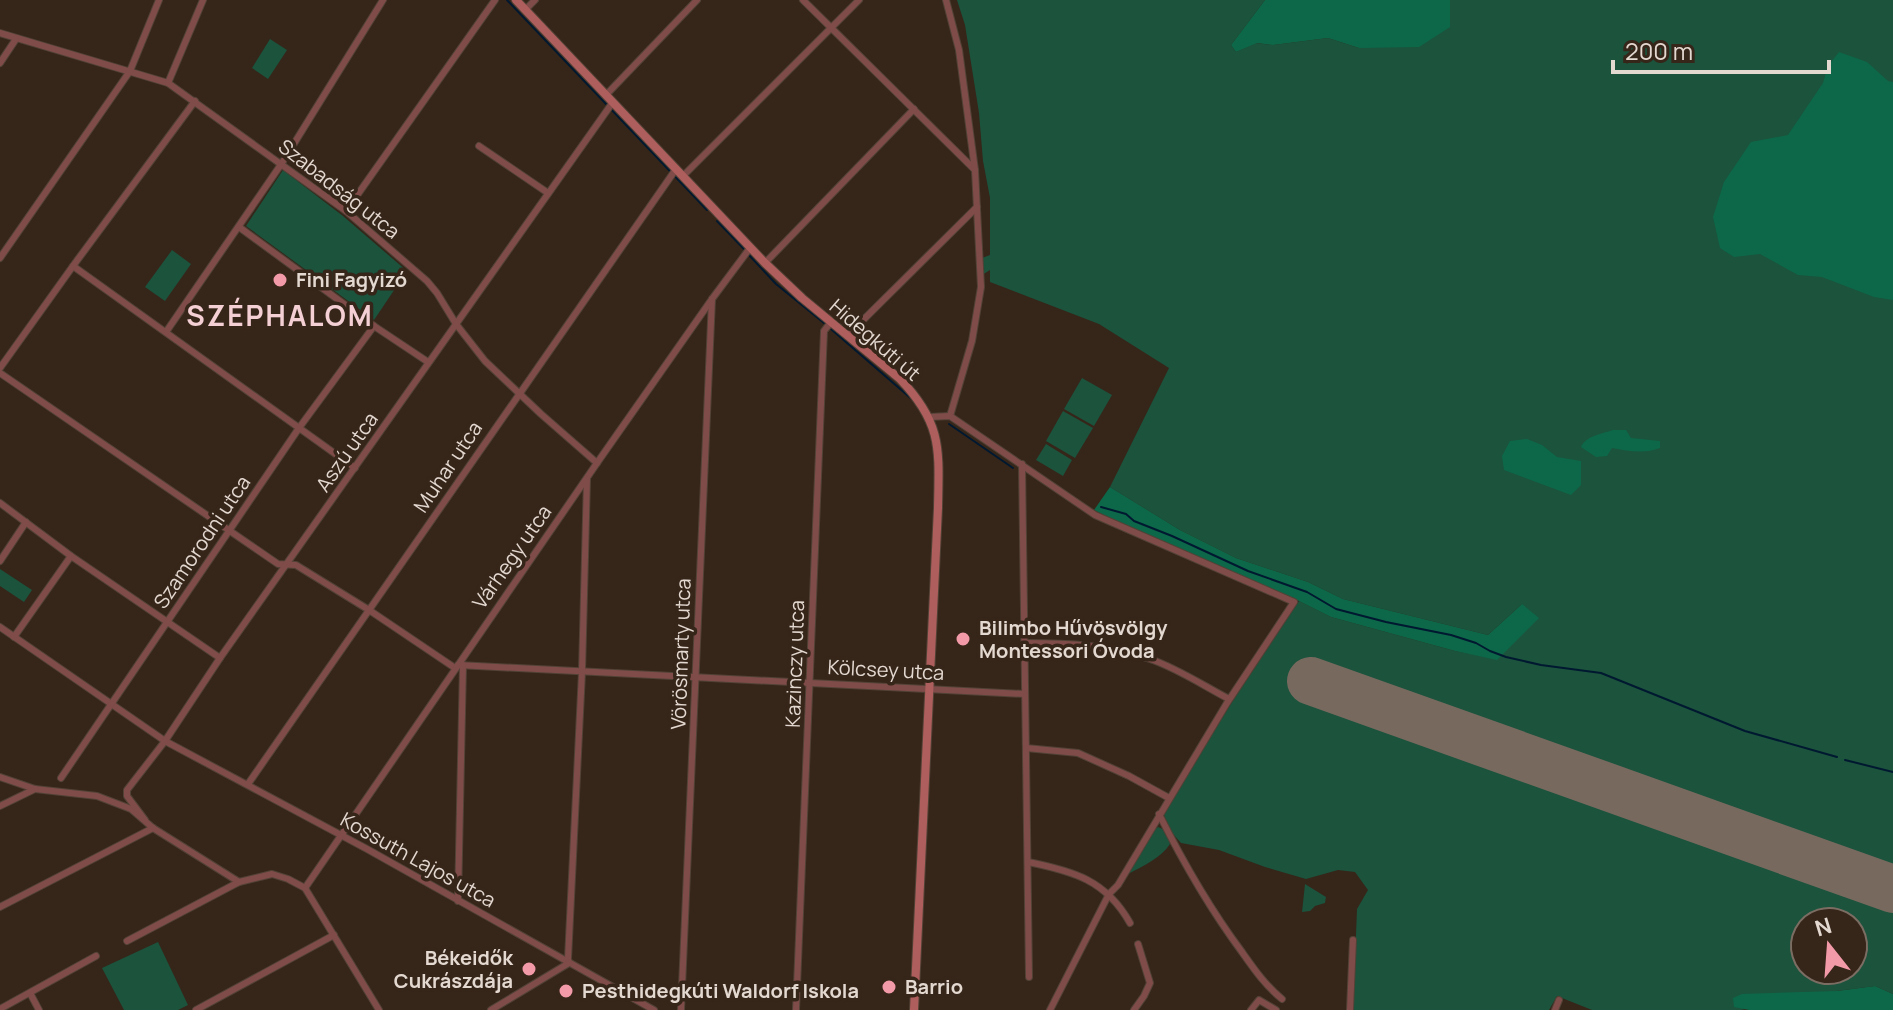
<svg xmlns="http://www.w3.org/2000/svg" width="1893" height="1010" viewBox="0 0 1893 1010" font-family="Manrope,sans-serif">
<rect width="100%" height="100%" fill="#362519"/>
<g fill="#1b533d" fill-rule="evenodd">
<path d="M 957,0 L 1265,0 L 1231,45 L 1236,52 L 1256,43 L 1273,45 L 1328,38 L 1359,48 L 1449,27 L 1450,0 L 1893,0 L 1893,994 L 1875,986 L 1837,991 L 1741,1010 L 1592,1010 L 1557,996 L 1549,1010 L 1353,1010 L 1357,909 L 1368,890 L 1355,872 L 1338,870 L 1306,879 L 1265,867 L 1219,850 L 1181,843 L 1173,834 L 1163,813 L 1234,699 L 1299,601 L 1331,617 L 1455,651 L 1497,659 L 1522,604 L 1488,635 L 1343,599 L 1308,582 L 1236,558 L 1180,530 L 1110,487 L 1169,368 L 1099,324 L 990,282 L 990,270 L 982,275 L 982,258 L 990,255 L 990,198 L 983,161 L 979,113 L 965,25 ZM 1805,922 L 1853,922 L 1853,970 L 1805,970 Z"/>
<path d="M 270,39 L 287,50 L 268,79 L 252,68 Z"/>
<path d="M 283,170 L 343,216 L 407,271 L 374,320 L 246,226 Z"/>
<path d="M 172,250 L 191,264 L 165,301 L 145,287 Z"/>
<path d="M 1082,378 L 1112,395 L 1094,426 L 1064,409 Z"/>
<path d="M 1063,411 L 1093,428 L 1075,458 L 1046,441 Z"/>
<path d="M 1046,444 L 1072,460 L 1063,476 L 1036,460 Z"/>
<path d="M 0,569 L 32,590 L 24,602 L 0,586 Z"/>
<path d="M 1158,827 C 1166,829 1168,837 1170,844 C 1161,858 1143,866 1128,874 L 1154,830 Z"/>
<path d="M 1305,884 L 1326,897 L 1325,903 L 1315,906 L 1310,911 L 1302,912 Z"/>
<path d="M 158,942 L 188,1005 L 178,1010 L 124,1010 L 102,968 Z"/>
</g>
<g fill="#0d6849">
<path d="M 1265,0 L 1450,0 L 1450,27 L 1419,47 L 1359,48 L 1328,38 L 1273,45 L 1257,43 L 1236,52 L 1231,45 Z"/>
<path d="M 1839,52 L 1867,62 L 1888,81 L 1893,82 L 1893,300 L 1874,297 L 1822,277 L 1798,275 L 1760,254 L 1734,257 L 1720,248 L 1713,217 L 1724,182 L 1751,142 L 1788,135 L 1823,83 L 1828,66 Z"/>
<path d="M 1613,430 L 1626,430 L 1631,438 L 1660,441 L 1660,448 C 1645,454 1628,451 1612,448 L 1607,456 L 1596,457 L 1581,447 C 1586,436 1601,434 1613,430 Z"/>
<path d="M 1527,439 L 1542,445 L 1557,457 L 1581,461 L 1581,485 L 1571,495 L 1504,470 L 1502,456 L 1510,441 Z"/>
<path d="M 1110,487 L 1180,530 L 1236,558 L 1308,582 L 1343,599 L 1488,635 L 1522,604 L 1539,618 L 1497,660 L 1455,651 L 1331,617 L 1299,601 L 1165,545 L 1094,510 Z"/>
<path d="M 1875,986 L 1893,994 L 1893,1010 L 1749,1010 L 1734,1007 L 1733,998 L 1742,994 L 1837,991 Z"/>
</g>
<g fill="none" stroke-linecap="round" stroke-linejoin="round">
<g stroke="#001930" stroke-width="2">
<path d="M 507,0 L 707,210"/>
<path d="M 717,221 L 744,249"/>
<path d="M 748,254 L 776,284 L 824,323 L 914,401"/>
<path d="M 949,424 L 1013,468"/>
<path d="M 1101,507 L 1126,514 L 1134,521 L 1172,536 L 1248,571 L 1307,592 L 1336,609 L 1386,622 L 1451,635 L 1476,643 L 1490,651 L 1506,657 L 1541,665 L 1601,673 L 1745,731 L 1837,757"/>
<path d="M 1845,760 L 1893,772"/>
</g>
<path stroke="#78695e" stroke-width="48" d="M 1311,681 L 1893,889"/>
<defs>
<g id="street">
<path d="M 803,0 L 975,170"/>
<path d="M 946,0 L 959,50 L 975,170 L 981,287 L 972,341 L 950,416"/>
<path d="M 525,10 L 535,0"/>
<path d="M 0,33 L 168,83 L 346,211 L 427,281 L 437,293 L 456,324 L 485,361 L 541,414 L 597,463"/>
<path d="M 0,63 L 16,39"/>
<path d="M 168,83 L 203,0"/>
<path d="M 606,95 L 697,0"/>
<path d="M 479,146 L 548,193"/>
<path d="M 683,176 L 859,0"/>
<path d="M 346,211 L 495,0"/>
<path d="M 239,227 L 374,326 L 428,362"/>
<path d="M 0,258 L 130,71 L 159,0"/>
<path d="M 765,263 L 914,109"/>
<path d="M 73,266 L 355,468"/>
<path d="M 166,332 L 282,163 L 383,0"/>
<path d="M 847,336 L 977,207"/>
<path d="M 0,368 L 73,266 L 195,101"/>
<path d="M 0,373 L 278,564 L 296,565 L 369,610 L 455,668"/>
<path d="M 929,417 L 950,416 L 1095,515 L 1294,602 L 1227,703 L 1118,885 L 1109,894 L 1050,1010"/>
<path d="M 1022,464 L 1029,977"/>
<path d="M 0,503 L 71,556 L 220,658"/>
<path d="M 0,561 L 26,522"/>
<path d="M 0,627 L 165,741 L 367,849 L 654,1010"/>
<path d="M 14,637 L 71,556"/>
<path d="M 1025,643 C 1070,643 1107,645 1150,659 C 1177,668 1204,686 1229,699"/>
<path d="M 458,665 L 1025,694"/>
<path d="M 1026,748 L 1078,753 L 1129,776 L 1169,798"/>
<path d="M 0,777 L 35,789 L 97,796 L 131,809 L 153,828 L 239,882"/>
<path d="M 61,778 L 299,428 L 374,326"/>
<path d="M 248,784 L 676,169"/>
<path d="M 0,806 L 35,789"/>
<path d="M 1159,814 C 1183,862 1210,909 1242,952 C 1254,969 1265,985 1282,999"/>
<path d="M 145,820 L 127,796 L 127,790 L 165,741 L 220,658 L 613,102"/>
<path d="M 1028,862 C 1073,871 1106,880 1130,923"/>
<path d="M 305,888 L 597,463 L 712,299 L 750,248"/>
<path d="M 458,901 L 463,665"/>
<path d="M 0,907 L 153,828"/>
<path d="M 127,941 L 239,882 L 272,874 L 288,879 L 305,888 L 379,1010"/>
<path d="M 569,963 L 568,959 L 582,672 L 587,479"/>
<path d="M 30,993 L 39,1010"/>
<path d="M 0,1009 L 96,956"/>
<path d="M 196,1010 L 334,935"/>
<path d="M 491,1010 L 569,963"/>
<path d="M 681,1010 L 712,299"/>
<path d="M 796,1010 L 824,331 L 831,322"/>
<path d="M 1134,1010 L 1144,996 L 1150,983 L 1138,944"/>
<path d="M 1251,1010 L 1259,1000 L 1276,1010"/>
<path d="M 1350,1010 L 1353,940"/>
<path d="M 1555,1010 L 1559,1000"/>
</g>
<path id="secondary" d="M 516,0 L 765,263 L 802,298 L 900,379 C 943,424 939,450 938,508 L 914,1010"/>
</defs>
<use href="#street" stroke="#524236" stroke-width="8"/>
<use href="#secondary" stroke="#524236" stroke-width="10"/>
<use href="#street" stroke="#7f4c4a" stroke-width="6"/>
<use href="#secondary" stroke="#ae5e5c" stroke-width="8"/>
</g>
<g fill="#f39aa9" stroke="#362519" stroke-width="3">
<circle cx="280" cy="280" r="8"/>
<circle cx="963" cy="639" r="8"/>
<circle cx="529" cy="969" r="8"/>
<circle cx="889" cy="987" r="8"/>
<circle cx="566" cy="991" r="8"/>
</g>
<g text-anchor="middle" stroke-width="7" stroke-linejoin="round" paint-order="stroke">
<g font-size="20" fill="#e4d9d1" stroke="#362519">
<text transform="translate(339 189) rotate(38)" y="7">Szabadság utca</text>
<text transform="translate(875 340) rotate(41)" y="7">Hidegkúti út</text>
<text transform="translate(347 452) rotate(-55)" y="7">Aszú utca</text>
<text transform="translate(448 467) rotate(-56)" y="7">Muhar utca</text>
<text transform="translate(202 542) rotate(-56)" y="7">Szamorodni utca</text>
<text transform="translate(512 557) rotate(-55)" y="7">Várhegy utca</text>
<text transform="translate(681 654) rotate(-88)" y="7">Vörösmarty utca</text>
<text transform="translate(795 664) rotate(-88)" y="7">Kazinczy utca</text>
<text transform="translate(886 670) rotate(3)" y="7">Kölcsey utca</text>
<text transform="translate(418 860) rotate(29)" y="7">Kossuth Lajos utca</text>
</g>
<g font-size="20" font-weight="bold" fill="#e4d9d1" stroke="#362519" text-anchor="start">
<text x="296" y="287">Fini Fagyizó</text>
<text x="979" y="635">Bilimbo Hűvösvölgy<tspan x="979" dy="23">Montessori Óvoda</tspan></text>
<text x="513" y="965" text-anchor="end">Békeidők<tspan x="513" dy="23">Cukrászdája</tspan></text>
<text x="905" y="994">Barrio</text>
<text x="582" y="998">Pesthidegkúti Waldorf Iskola</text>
</g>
<g font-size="28" font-weight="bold" letter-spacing="2" fill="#f4d0d5" stroke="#362519">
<text x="280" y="326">SZÉPHALOM</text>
</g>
</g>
<g transform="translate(1829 946) rotate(343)"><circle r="38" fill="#362519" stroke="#7c6d63" stroke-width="2"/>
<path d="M0-6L14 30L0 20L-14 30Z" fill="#f39aa9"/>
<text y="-12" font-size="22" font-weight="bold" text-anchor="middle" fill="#e4d9d1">N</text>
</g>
<path d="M1613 60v12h216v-12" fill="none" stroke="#e4d9d1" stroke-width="4"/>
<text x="1625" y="60" font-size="24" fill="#e4d9d1" stroke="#362519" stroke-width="6" paint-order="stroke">200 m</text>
</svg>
